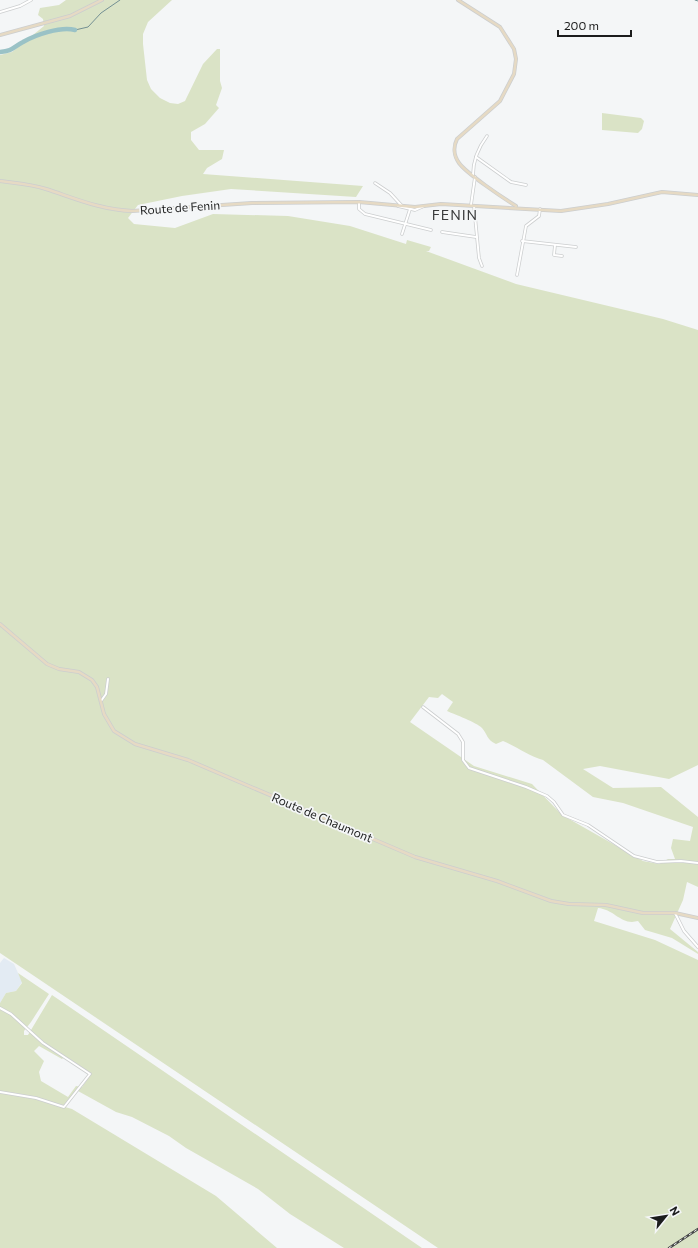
<svg xmlns="http://www.w3.org/2000/svg" width="698" height="1248" viewBox="0 0 698 1248" font-family="Commissioner,sans-serif">
<rect width="100%" height="100%" fill="#f4f6f7"/>
<path fill="#e3ebf3" d="M 4,958 L 14,964 L 22,982 L 16,991 L 6,993 L 0,1003 L 0,963 Z"/>
<g fill="#dae3c6" fill-rule="evenodd">
<path d="M 66,0 L 172,0 L 148,22 L 143,34 L 143,44 L 147,80 L 151,89 L 160,98 L 170,103 L 178,104 L 185,101 L 203,64 L 217,49 L 220,49 L 220,81 L 222,88 L 216,105 L 219,108 L 205,124 L 191,132 L 191,140 L 199,150 L 224,150 L 222,159 L 207,168 L 203,174 L 363,186 L 356,197 L 231,189 L 182,196 L 138,205 L 128,218 L 134,224 L 175,228 L 213,214 L 288,216 L 350,226 L 406,244 L 407,240 L 431,247 L 429,251 L 426,251 L 516,284 L 663,319 L 698,330 L 698,765 L 669,779 L 600,766 L 583,769 L 613,788 L 661,787 L 698,817 L 698,887 L 687,882 L 683,900 L 670,929 L 698,952 L 698,954 L 672,938 L 645,930 L 638,921 C 636,921 634,922 632,922 C 620,922 612,909 598,908 L 594,921 L 655,940 L 698,960 L 698,1248 L 438,1248 L 0,953 L 0,55 L 12,52 L 44,26 L 43,19 L 38,15 L 40,8 L 59,5 ZM 442,694 L 453,702 L 447,711 C 456,715 476,722 482,728 C 488,735 486,739 496,744 L 503,741 C 517,747 529,756 543,760 L 593,797 L 623,803 L 693,827 L 690,841 L 673,839 L 671,848 L 675,859 L 668,859 L 659,864 L 643,861 L 562,815 L 532,784 L 474,766 L 410,722 L 429,697 L 438,698 Z"/>
<path d="M 602,113 L 641,118 L 644,121 L 642,129 L 638,133 L 602,130 Z"/>
<path d="M 18,973 L 49,994 L 31,1022 L 24,1031 L 24,1035 L 28,1035 L 52,995 L 422,1248 L 344,1248 L 290,1214 L 258,1189 L 186,1148 L 169,1136 L 132,1117 L 116,1112 L 78,1091 L 65,1107 L 72,1109 L 216,1196 L 277,1248 L 0,1248 L 0,1003 L 6,993 L 16,991 L 22,983 ZM 39,1046 L 62,1059 L 65,1056 L 91,1074 L 82,1087 L 76,1086 L 68,1097 L 41,1081 L 39,1072 L 44,1061 L 34,1051 Z"/>
</g>
<g fill="none" stroke-linecap="round" stroke-linejoin="round">
<g stroke="#749093" stroke-width="1">
<path d="M 695,0 L 698,1"/>
<path d="M 75,30 L 88,27 L 101,13 L 120,0"/>
</g>
<path stroke="#9ac2c6" stroke-width="4.5" d="M 0,52 C 13,51 13,47 23,42 C 35,35 61,26 75,30"/>
<defs>
<g id="street">
<path d="M 0,12 L 20,6 L 31,0"/>
<path d="M 476,157 L 511,182 L 526,185"/>
<path d="M 473,175 C 473,160 478,148 487,136"/>
<path d="M 375,183 L 390,193 L 402,206"/>
<path d="M 359,202 L 359,209 L 365,214 L 431,230"/>
<path d="M 471,205 L 475,177"/>
<path d="M 398,206 L 415,210 L 424,206"/>
<path d="M 474,206 L 479,258 L 482,266"/>
<path d="M 442,232 L 476,237"/>
<path d="M 402,234 L 410,209"/>
<path d="M 522,241 L 576,247"/>
<path d="M 555,245 L 554,255 L 562,256"/>
<path d="M 517,275 L 526,226 L 539,216 L 540,209"/>
<path d="M 101,701 L 106,694 L 108,679"/>
<path d="M 423,707 L 458,734 L 463,742 L 463,760 L 469,768 L 526,787 L 547,796 L 554,802 L 563,815 L 588,825 L 634,856 L 657,862 L 681,861 L 698,863"/>
<path d="M 675,913 L 684,931 L 698,947"/>
<path d="M 0,1008 L 11,1014 L 43,1043 L 90,1074 L 64,1107 L 36,1098 L 0,1092"/>
</g>
<g id="secondary">
<path d="M 458,0 L 500,27 L 514,49 L 516,59 L 514,74 L 500,101 L 457,139 C 453,147 454,156 459,163 C 466,173 503,198 516,206"/>
<path d="M 0,35 L 70,16 L 102,0"/>
<path d="M 0,181 C 15,183 31,184 46,189 C 74,198 101,210 132,211 L 252,203 L 359,202 L 415,207 L 441,204 L 561,211 L 608,204 L 662,192 L 698,195"/>
<path d="M 0,624 L 47,664 L 59,669 L 79,672 L 92,680 L 97,687 L 104,714 L 114,731 L 135,744 L 188,760 L 415,857 L 497,881 L 551,901 L 569,904 L 606,905 L 643,913 L 675,913 L 698,918"/>
</g>
</defs>
<use href="#street" stroke="#cccecf" stroke-width="3.5"/>
<use href="#secondary" stroke="#cccecf" stroke-width="4"/>
<use href="#street" stroke="#fff" stroke-width="2"/>
<use href="#secondary" stroke="#e6dac4" stroke-width="2.5"/>
<defs>
<path id="rail" d="M 669,1248 L 698,1229"/>
</defs>
<use href="#rail" stroke="#484949" stroke-width="2.5"/>
<use href="#rail" stroke="#f4f6f7" stroke-width="1" stroke-dasharray="3" stroke-linecap="butt"/>
</g>
<g text-anchor="middle" stroke-width="3.5" stroke-linejoin="round" paint-order="stroke">
<g font-size="12" fill="#1b1c1c" stroke="#f4f6f7">
<text transform="translate(180 208) rotate(-4)" y="4">Route de Fenin</text>
<text transform="translate(322 818) rotate(23)" y="4">Route de Chaumont</text>
</g>
<g font-size="14" letter-spacing="1" fill="#3a3b3c" stroke="#f4f6f7">
<text x="455" y="220">FENIN</text>
</g>
</g>
<g transform="translate(666 1216) rotate(60)" stroke="#f4f6f7" stroke-width="3" paint-order="stroke">
<path d="M0-3L7 15L0 10L-7 15Z" fill="#1b1c1c"/>
<text y="-6" font-size="11" font-weight="bold" text-anchor="middle" fill="#1b1c1c">N</text>
</g>
<path d="M558 30v6h73v-6" fill="none" stroke="#1b1c1c" stroke-width="2"/>
<text x="564" y="30" font-size="12" fill="#1b1c1c" stroke="#f4f6f7" stroke-width="3" paint-order="stroke">200 m</text>
</svg>
